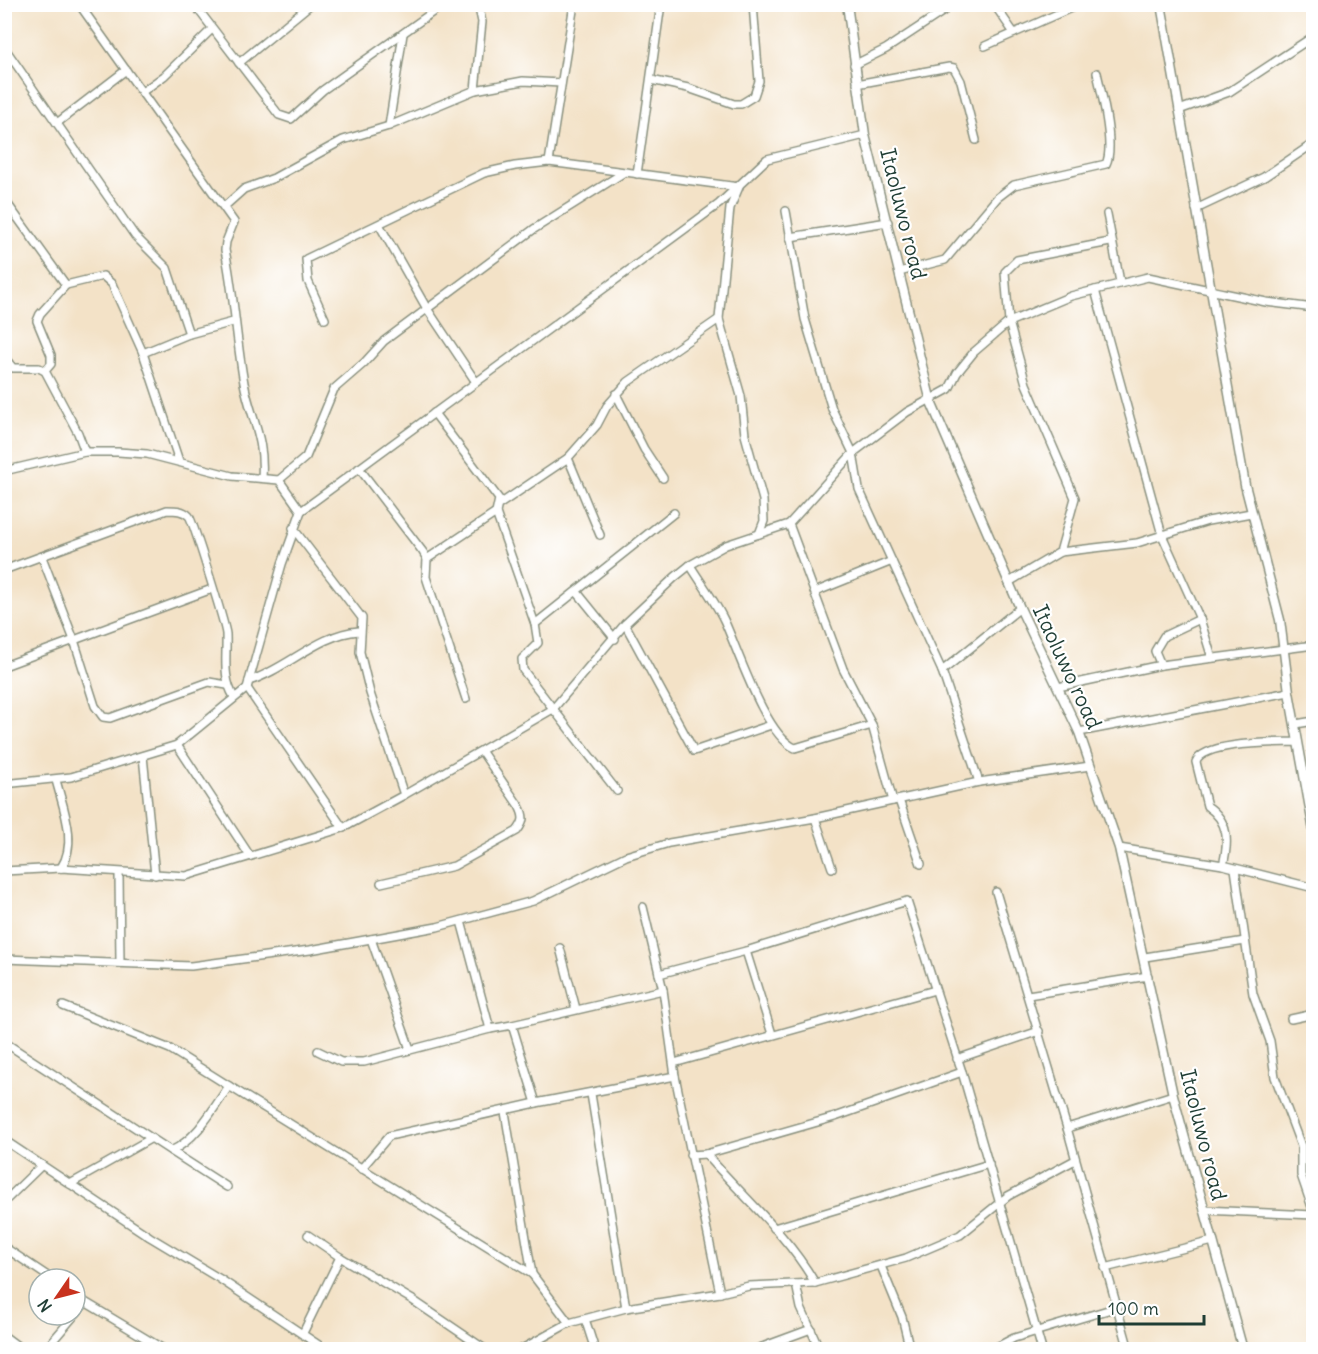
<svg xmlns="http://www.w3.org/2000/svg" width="1318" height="1354" viewBox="0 0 1318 1354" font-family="Delius,sans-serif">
<rect width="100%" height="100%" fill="#fff"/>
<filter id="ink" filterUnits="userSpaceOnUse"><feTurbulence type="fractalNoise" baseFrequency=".0167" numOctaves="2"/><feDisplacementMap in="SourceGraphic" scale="12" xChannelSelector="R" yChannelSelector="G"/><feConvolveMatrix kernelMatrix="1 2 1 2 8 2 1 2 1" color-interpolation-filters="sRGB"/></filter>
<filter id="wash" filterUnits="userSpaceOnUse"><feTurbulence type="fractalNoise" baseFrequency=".008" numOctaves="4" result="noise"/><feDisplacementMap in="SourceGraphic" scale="24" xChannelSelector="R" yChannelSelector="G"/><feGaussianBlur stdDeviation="1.35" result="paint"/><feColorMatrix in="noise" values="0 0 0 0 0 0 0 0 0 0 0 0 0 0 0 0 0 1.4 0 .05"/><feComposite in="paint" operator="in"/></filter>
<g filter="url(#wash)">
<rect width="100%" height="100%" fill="#f3e2c7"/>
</g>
<g filter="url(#ink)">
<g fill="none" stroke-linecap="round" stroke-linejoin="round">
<defs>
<g id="minor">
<path d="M 79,4 L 234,222 L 226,242 L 225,250 C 234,294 236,338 244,383 C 251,419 265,438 262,477"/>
<path d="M 194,4 L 279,115 L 291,119 L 323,90 L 444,4"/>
<path d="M 994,4 L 1014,33"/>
<path d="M 985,46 L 1080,4"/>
<path d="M 4,47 L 135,236 L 167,268 L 189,334"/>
<path d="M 239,63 L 311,4"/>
<path d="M 854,65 L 886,49 L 954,4"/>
<path d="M 651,80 L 688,88 L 734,104 L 741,104 L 754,96 L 759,81 L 753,4"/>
<path d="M 857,84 L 949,67 L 954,68 L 961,81 L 976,140"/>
<path d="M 475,90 L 482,22 L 478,4"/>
<path d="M 142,92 L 164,76 L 212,29"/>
<path d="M 1179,110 L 1229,92 L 1314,36"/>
<path d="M 57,123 L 126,70"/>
<path d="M 389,126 L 403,34"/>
<path d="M 549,162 L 574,4"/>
<path d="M 637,174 L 661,4"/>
<path d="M 4,199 L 66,285 L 40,314 L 37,321 L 51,355 L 51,364 L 45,371"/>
<path d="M 225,206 L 244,189 L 274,178 L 343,140 L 389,126 L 475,90 L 523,81 L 561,83"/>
<path d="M 1196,209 L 1264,177 L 1314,143"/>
<path d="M 786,211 L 805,319 L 832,409 L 853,453 L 859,489 L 942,671 L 1020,608"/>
<path d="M 1107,214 L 1120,282"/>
<path d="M 380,226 L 426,307 L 476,382"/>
<path d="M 790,237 L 888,222"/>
<path d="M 899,272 L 945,260 L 997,198 L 1014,185 L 1106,164 C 1115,146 1102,94 1097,73"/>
<path d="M 66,285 L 103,276 L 112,284 L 143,353 L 179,461"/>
<path d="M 1095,290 L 1162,535 L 1200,619 L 1212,658"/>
<path d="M 325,319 L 308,281 L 306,259 L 484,173 L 515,166 L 549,162 L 739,187 L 730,208 L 719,319 L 741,396 L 745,435 L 763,500 L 764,521 L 759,534"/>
<path d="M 143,353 L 189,334 L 233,322"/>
<path d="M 4,357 L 13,368 L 39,368 L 45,371 L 78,433 L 85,452"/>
<path d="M 616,394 L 644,449 L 663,478"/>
<path d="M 434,413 L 499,499 L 496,513 L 535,624 L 538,643 L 522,659 L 523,670 L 617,791"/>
<path d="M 568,458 L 600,535"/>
<path d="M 359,468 L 423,552 L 427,559 L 426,577 L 466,699"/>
<path d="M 4,471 L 85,452 L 118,452 L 147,454 L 232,476 L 279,480 L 301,511 L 719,204 L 767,159 L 865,135"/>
<path d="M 279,480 L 306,457 L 334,389 L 364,363 L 384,341 L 534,229 L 623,173"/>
<path d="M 500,504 L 568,458 L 597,425 L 607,406 L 628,382 L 719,319"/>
<path d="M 789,524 L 843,669 L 872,725 L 893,801"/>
<path d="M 293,528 L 362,618 L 360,652 L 370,693 L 404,795"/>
<path d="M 1060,552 L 1075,498 L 1026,384 L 1009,322 L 1005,272 L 1017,260 L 1110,242"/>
<path d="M 42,557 L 74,640 L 95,706 L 103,717 L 110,718 L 209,682 L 227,685"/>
<path d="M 427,559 L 496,513"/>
<path d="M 690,565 C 701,583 715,601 724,620 C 738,650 765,735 795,748 L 872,725"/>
<path d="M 4,570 L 167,510 C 176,510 183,510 189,516 C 193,521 225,624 226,634 C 227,657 222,677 234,697"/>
<path d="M 1009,582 L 1060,552 L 1137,543 L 1208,521 L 1251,513"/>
<path d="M 577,592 L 615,639"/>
<path d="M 815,592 L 892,561"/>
<path d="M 535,624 L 674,513"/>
<path d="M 625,624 L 694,751 L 771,725"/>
<path d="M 1161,665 L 1155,651 L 1164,636 L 1200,619"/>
<path d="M 4,666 L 212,589"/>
<path d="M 942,671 L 979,782"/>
<path d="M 249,681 C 287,669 318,634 359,631"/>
<path d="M 1058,687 L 1161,665 L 1314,645"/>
<path d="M 247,688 L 343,828"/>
<path d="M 1296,724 L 1314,721"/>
<path d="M 1079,732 L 1289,692"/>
<path d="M 177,745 L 250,856"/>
<path d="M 143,756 L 155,875"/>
<path d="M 56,780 C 63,808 78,842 61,868"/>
<path d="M 4,784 L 71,777 L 177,745 L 247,688 L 282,564 L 301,511"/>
<path d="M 899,800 L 921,864"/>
<path d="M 815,818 L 832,868"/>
<path d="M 1119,848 L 1223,865 L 1314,888"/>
<path d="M 1223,865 C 1229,841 1229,821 1207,806 L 1196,762 C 1204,741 1276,743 1298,742"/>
<path d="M 1235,869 L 1253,994 L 1270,1041 L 1275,1077 L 1301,1146 L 1301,1175 L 1314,1213"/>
<path d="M 4,871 L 61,868 L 186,876 L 343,828 L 404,795 L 553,709 L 625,624 L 675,577 L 690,565 L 726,545 L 789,524 L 853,453 L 907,412 L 949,389 L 957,373 L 974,352 L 1009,322 L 1071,296 L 1148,277 L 1266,302 L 1314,308"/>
<path d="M 119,874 L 120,963"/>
<path d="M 381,883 L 454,866 L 517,831 C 524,822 525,817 519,806 L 482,752"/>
<path d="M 996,892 L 1067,1128 L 1129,1350"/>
<path d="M 643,907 L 663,990 L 675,1076 L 720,1293"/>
<path d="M 461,921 L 490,1029 L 512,1025 L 536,1103 L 675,1076"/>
<path d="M 371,939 L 410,1049"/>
<path d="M 560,948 L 576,1009"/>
<path d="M 746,951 L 772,1034"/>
<path d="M 1145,957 L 1245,941"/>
<path d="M 4,959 L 191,966 L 310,950 L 437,927 L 533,901 L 626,856 L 669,843 L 815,818 L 979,782 L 1090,766"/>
<path d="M 659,974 L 746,951 L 907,901 L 962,1072 L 1042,1350"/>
<path d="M 1028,995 L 1148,976"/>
<path d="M 1291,1019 L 1314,1014"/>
<path d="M 512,1025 L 663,990"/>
<path d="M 4,1042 L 171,1151 C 197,1139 213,1109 229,1086 L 170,1049 L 63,1006"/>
<path d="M 318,1051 L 341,1062 L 364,1062 L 490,1029"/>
<path d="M 957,1059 L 1039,1031"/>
<path d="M 674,1063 L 935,990"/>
<path d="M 229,1086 L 532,1274 L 569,1323"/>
<path d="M 591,1094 L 626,1308"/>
<path d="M 505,1112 L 532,1274"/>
<path d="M 1067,1128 L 1173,1095"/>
<path d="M 4,1140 L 150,1237 L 220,1279 L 326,1350"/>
<path d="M 171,1151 L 227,1187"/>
<path d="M 706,1154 C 743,1197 787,1234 815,1283"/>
<path d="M 690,1155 L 706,1154 L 835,1117 L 962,1072"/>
<path d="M 361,1169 L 389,1136 L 536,1103"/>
<path d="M 70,1184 L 150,1139"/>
<path d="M 4,1202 L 42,1165"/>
<path d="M 1204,1210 L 1314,1215"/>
<path d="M 774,1228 L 989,1164"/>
<path d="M 308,1235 L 340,1257"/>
<path d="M 4,1247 L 52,1279"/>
<path d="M 881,1266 L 902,1317 L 910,1350"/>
<path d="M 1105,1268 L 1213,1241"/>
<path d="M 796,1284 L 801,1308 L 820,1350"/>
<path d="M 75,1296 L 165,1350"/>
<path d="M 585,1319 L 595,1350"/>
<path d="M 303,1333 L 340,1257 L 411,1299 L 486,1350"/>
<path d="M 4,1336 L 23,1350"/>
<path d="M 50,1344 L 85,1303"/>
<path d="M 520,1350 L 569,1323 L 626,1308 L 720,1293 L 749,1286 L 815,1283 L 906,1258 L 960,1235 L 1008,1196 L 1075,1160"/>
<path d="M 754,1350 L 811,1329"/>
<path d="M 991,1350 L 1014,1338 L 1118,1307"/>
</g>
<g id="tertiary">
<path d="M 847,4 L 865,135 L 931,402 L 1020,608 L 1079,732 L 1119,848 L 1173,1095 L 1243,1350"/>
<path d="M 1161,4 L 1245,485 L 1280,620 L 1289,692 L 1314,831"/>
</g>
</defs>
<use href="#minor" stroke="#89907e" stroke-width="10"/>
<use href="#tertiary" stroke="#89907e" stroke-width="11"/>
<use href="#minor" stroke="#fff" stroke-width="7"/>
<use href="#tertiary" stroke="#fff" stroke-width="8"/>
</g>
</g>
<g text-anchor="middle" stroke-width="4.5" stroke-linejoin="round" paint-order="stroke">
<g font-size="21" fill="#1f3d34" stroke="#fff">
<text transform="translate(903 214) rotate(76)" y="7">Itaoluwo road</text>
<text transform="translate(1067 667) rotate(65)" y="7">Itaoluwo road</text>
<text transform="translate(1203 1135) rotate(76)" y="7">Itaoluwo road</text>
</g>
</g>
<rect width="1318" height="1354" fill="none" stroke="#fff" stroke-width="24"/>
<g transform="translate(57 1297) rotate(235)"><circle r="28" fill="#ffffff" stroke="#a5b1ae" stroke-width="1.5"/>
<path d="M0-4.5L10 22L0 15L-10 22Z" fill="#c8321e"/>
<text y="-9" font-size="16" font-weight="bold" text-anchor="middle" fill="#1f3d34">N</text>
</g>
<path d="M1099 1315v9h105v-9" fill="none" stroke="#1f3d34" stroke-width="3"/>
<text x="1108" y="1315" font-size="18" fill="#1f3d34" stroke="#ffffff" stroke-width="4.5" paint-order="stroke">100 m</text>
</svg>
